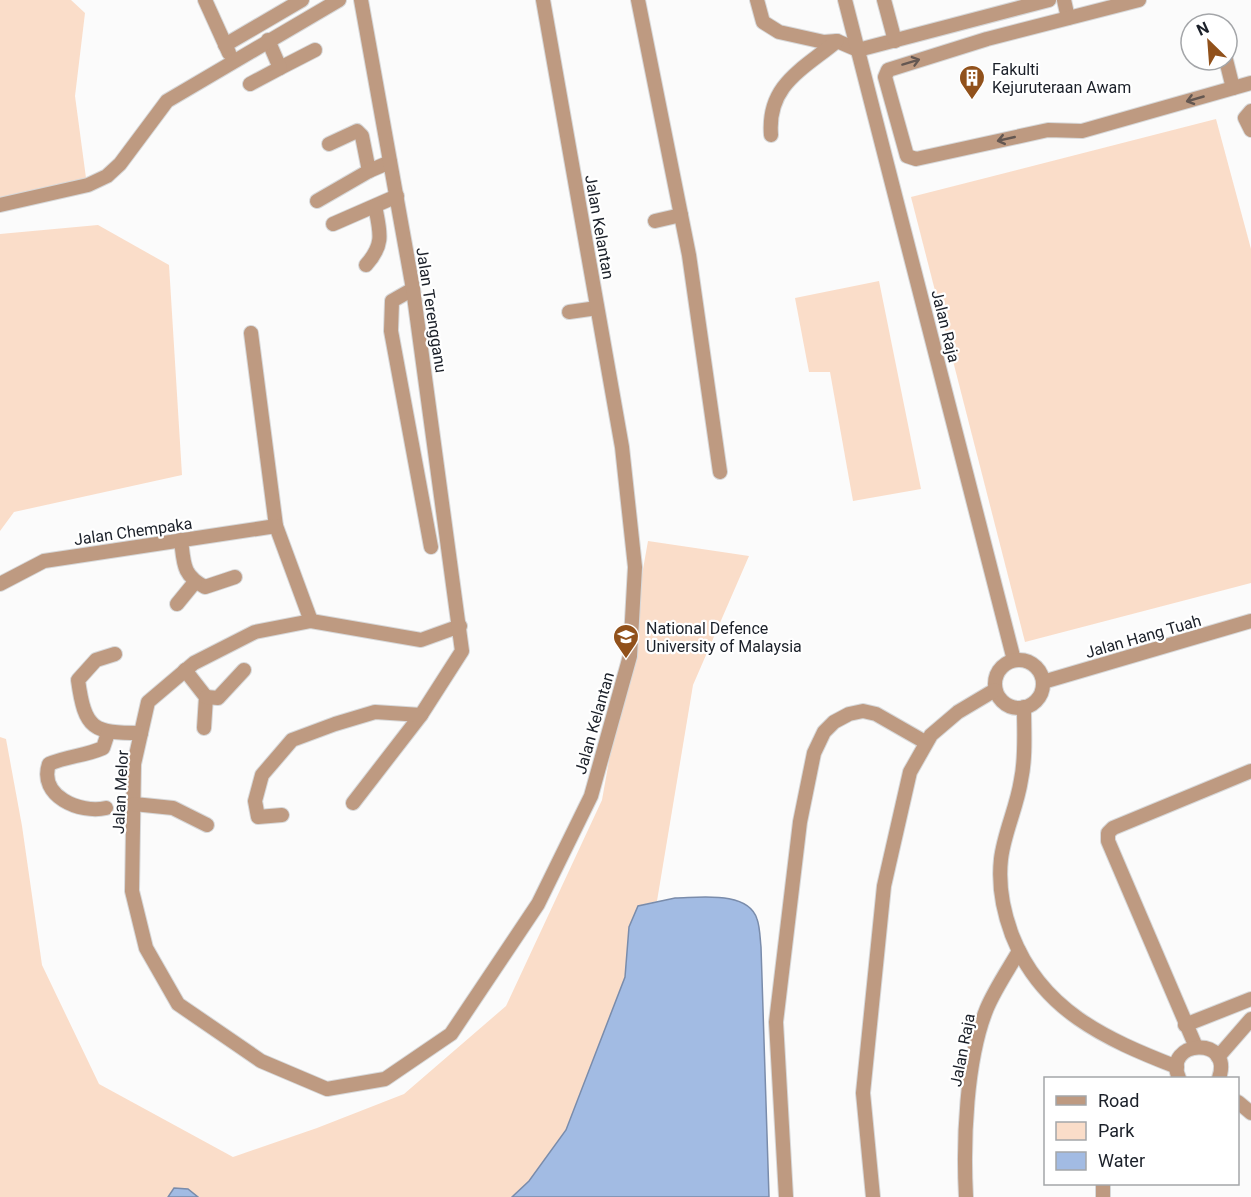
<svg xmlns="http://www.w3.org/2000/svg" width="1251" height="1197" viewBox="0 0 1251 1197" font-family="Roboto,sans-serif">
<rect width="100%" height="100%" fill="#fbfbfb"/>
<g fill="#faddc9">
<path d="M 0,0 L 71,0 L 85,13 L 75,96 L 86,178 L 0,201 Z"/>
<path d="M 1216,119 L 1251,249 L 1251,583 L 1025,642 L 911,197 Z"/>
<path d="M 98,225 L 169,265 L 182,475 L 14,512 L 0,531 L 0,234 Z"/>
<path d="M 879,281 L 921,489 L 853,501 L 830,372 L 809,372 L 795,298 Z"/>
<path d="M 648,541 L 749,556 L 693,685 L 657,901 L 638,906 L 629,927 L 625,977 L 566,1130 L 529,1181 L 512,1197 L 198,1197 L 188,1189 L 168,1197 L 0,1197 L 0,737 L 6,739 L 22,826 L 42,965 L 99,1084 L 233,1157 L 317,1128 L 404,1094 L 506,1006 L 602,800 Z"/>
</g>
<g fill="#a2bbe3" stroke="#7a8cab" stroke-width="1.5">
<path d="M 675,898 C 698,898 748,890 757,919 C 760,927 760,938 761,947 L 769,1197 L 512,1197 L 529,1181 L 566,1130 L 625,977 L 629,927 L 638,906 Z"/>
<path d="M 174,1188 L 188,1189 L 198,1197 L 168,1197 Z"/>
</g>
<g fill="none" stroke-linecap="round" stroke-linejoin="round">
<defs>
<g id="minor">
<path d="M 205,0 L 229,53"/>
<path d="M 638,0 L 689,255 L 720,472"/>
<path d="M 757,0 L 763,22 L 779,32 L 824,42 L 837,41 L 858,50 L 1049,0"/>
<path d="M 845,0 L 1014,660"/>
<path d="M 884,0 L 895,41"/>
<path d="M 1064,0 L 1068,18"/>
<path d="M 1139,0 L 987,39 L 888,70 L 885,77 L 907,156 L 916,159 L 1048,130 L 1082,131 L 1251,83"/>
<path d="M 225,45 L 302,0"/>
<path d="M 1226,60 L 1233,88"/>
<path d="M 280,68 L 315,50"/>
<path d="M 250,84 L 280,68 L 268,40"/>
<path d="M 1251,111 L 1245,118 L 1251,130"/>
<path d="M 771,135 C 767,85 802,70 837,41"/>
<path d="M 329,144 L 357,131 L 362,136 L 369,171"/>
<path d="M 317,201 L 369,171 L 390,162"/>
<path d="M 0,205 L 88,185 L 107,176 L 120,164 L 167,101 L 339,0"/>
<path d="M 655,221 L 681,215"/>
<path d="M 333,224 L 397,196"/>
<path d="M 366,265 C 385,244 380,232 375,206"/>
<path d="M 413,289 L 392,301 L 391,331 L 431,547"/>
<path d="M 569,312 L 597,308"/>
<path d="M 251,333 L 276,526 L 311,621"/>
<path d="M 181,540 C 184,563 182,575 205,587 L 235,577"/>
<path d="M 0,584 L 44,561 L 276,526"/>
<path d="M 177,604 L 195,582"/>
<path d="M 460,626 L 421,640 L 311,621 L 255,632 L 194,663 L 148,702 L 134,764 L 132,891 L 146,948 L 178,1004 L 261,1061 L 327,1089 L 385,1079 L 451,1034 L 538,904 L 591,796 L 630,656 L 635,567 L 622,447 L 543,0"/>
<path d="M 115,654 L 96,660 L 78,680 C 85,730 93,733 141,733"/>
<circle cx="1019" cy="684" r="24"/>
<path d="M 185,670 L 206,697 L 204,728"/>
<path d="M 1043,682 L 1251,621"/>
<path d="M 206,697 L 218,698 L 244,670"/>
<path d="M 1024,707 C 1024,731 1026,757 1021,780 C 1017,807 1004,833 1001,859 C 998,886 1003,911 1012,935 C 1041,1010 1105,1039 1177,1067"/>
<path d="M 353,803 L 421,715 L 462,651 L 413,289 L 361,0"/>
<path d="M 134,804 L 173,808 L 207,825"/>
<path d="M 106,808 C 80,814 38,796 49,764 C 67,756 85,756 103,748 L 108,733"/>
<path d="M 282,815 L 258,817 L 255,801 L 262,775 L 292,740 L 335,724 L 375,712 L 421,715"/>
<path d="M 1185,1025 L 1251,999"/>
<path d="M 1196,1047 L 1108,841 L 1108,833 L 1113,828 L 1251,771"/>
<path d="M 1218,1057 L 1251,1019"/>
<path d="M 1179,1078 C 1162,1040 1234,1035 1219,1078"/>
<path d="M 1238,1102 L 1251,1113"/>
<path d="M 1103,1184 L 1103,1197"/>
<path d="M 786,1197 L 776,1022 L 800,822 L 814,753 L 824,732 L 834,722 L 849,714 L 863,711 L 876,714 L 925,742"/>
<path d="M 873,1197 L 863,1093 L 884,886 L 910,772 L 931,735 L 958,712 L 995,690"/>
<path d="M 966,1197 C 963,1142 966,1059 987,1008 C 995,989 1008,970 1019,951"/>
</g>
</defs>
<use href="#minor" stroke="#d7d8d9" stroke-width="16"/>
<use href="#minor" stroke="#be9a81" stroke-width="14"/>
</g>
<defs><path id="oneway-shaft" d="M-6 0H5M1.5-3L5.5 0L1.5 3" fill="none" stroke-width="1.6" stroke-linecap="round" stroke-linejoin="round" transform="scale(1.5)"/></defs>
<g stroke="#645751">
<use href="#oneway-shaft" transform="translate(911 62) rotate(-17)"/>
<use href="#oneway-shaft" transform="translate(1195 99) rotate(164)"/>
<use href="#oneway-shaft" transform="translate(1006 139) rotate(167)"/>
</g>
<defs>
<symbol id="building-pin" viewBox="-11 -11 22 30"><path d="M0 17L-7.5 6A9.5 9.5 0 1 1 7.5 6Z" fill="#91511b" stroke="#fff"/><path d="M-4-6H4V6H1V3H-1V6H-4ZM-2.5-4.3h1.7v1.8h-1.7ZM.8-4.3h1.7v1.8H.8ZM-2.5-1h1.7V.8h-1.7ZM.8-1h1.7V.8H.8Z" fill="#fff"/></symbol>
<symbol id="university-pin" viewBox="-11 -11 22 30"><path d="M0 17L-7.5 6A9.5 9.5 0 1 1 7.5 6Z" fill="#91511b" stroke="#fff"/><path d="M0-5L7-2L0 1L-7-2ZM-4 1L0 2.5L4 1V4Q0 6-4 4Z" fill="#fff"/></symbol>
</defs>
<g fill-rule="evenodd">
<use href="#building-pin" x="957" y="63" width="30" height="40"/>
<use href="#university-pin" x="611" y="622" width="30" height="40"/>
</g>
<g text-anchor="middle" stroke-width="4.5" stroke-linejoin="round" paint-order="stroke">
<g font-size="16" fill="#1b2029" stroke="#fff" text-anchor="start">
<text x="992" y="75">Fakulti<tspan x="992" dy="18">Kejuruteraan Awam</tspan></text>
<text x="646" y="634">National Defence<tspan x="646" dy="18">University of Malaysia</tspan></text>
</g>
<g font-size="16" fill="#1b2029" stroke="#fff">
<text transform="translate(600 227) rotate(80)" y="6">Jalan Kelantan</text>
<text transform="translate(432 310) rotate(81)" y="6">Jalan Terengganu</text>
<text transform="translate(946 326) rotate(76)" y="6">Jalan Raja</text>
<text transform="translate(133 531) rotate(-8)" y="6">Jalan Chempaka</text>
<text transform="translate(1143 636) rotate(-16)" y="6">Jalan Hang Tuah</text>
<text transform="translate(594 723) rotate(-74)" y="6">Jalan Kelantan</text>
<text transform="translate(120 792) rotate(-87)" y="6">Jalan Melor</text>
<text transform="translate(962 1050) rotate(-79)" y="6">Jalan Raja</text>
</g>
</g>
<rect x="1044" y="1077" width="195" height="108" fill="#ffffff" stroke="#a4a6a9" stroke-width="1.5"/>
<rect x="1056" y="1096" width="30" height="9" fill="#be9a81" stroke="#a4a6a9" stroke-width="1.5"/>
<text x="1098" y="1107" font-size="18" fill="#1b2029">Road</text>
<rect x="1056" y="1122" width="30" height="18" fill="#faddc9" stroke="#a4a6a9" stroke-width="1.5"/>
<text x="1098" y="1137" font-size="18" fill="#1b2029">Park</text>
<rect x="1056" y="1152" width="30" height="18" fill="#a2bbe3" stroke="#a4a6a9" stroke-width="1.5"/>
<text x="1098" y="1167" font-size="18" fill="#1b2029">Water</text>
<g transform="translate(1209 42) rotate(335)"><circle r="28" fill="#ffffff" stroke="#a4a6a9" stroke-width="1.5"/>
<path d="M0-4.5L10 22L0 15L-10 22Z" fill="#91511b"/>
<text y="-9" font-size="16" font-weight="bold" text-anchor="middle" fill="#1b2029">N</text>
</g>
</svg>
